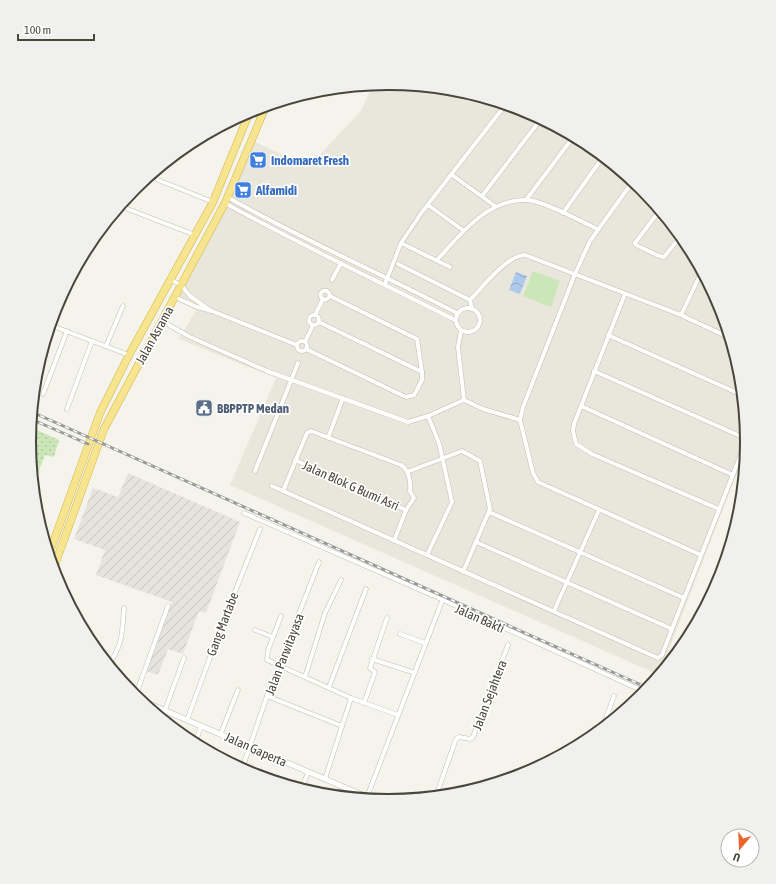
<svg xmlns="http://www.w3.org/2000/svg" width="776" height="884" viewBox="0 0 776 884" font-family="'Asap Condensed',sans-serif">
<defs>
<pattern id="industrial-furrows" width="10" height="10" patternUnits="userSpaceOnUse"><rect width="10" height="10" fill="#e5e3dd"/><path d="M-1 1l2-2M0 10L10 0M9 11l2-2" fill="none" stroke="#c6c4be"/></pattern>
<pattern id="grass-dots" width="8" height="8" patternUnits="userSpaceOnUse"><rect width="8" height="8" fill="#cbe6b9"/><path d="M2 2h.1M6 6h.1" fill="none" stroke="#b0c7a0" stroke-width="1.8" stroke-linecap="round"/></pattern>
<pattern id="water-waves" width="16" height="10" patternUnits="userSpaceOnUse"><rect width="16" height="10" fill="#aecaed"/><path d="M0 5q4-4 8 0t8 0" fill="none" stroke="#90a6c1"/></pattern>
</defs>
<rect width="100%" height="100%" fill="#f5f4ec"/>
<path fill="#e9e6db" d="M 388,83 L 458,90 L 526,110 L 588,144 L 642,188 L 687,243 L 720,305 L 740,372 L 747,447 L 659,675 L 230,485 L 276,378 L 179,339 L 196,310 L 177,301 L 253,141 L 308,167 L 361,111 L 373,85 Z"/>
<path fill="url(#industrial-furrows)" d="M 128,473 L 240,522 L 206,613 L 199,611 L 183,654 L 168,649 L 158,675 L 146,671 L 172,602 L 96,575 L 105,550 L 74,539 L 93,488 L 118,497 Z"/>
<path fill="url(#grass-dots)" d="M 30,427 L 59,440 L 54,457 L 45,455 L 33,486 L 29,442 Z"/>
<path fill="#cbe6b9" d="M 533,271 L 560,281 L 551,307 L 523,296 Z"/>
<path fill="url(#water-waves)" d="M 516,272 L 527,276 L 520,294 L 509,290 Z"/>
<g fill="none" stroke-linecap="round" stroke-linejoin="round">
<defs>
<g id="minor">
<path d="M 240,116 L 247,119"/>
<path d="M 452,175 L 495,206"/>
<path d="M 158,180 L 213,202"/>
<path d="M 482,196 L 541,119"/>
<path d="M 227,197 C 302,239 381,274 457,313"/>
<path d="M 526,200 L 574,136"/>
<path d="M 225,203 C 300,245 378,281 455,320"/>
<path d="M 428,205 L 464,231"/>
<path d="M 120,206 L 195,235"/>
<path d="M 660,210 L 635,243 L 636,245 L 659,256 L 664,257 L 681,236"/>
<path d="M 563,213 L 603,157"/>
<path d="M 401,243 L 450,267"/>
<path d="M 437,260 C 460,235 487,199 526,200 C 542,200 581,221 597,229"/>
<path d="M 398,264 L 470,300"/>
<path d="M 171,280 L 181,285 L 190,296 L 211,311"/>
<path d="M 332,280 L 341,263"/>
<path d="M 385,284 L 401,243 L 422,212 L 506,104"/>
<circle cx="325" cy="295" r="4.5"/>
<path d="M 625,294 L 574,424 L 573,431 L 576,444 L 592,454 L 719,509"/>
<path d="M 175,297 L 197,307 L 212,311 L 297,345"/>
<circle cx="468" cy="320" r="12"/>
<path d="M 472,309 L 470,300 C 483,287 507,255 525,255 L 681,315 L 730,338"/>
<circle cx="314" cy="320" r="5"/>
<path d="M 315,315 L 323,299"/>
<path d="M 681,315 L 702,271"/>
<path d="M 162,321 L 190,337 L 267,371 L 408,422 L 428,416 L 464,400"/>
<path d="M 319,322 L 422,372"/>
<path d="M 50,325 L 129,355"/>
<path d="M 461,331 L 458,347 L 464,400 L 483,409 L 520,420 L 533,473 L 538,482 L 701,555"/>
<path d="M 608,335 L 742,395"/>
<circle cx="302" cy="346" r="5"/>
<path d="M 305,342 L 313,325"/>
<path d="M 106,346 L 123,306"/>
<path d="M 306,349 L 406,397 L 414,395 L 422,380 L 422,372 L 417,339 L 330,296"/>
<path d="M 594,371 L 747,439"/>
<path d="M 43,394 L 67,331"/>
<path d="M 581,406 L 733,475"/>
<path d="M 67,409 L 92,341"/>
<path d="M 520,420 L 523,407 L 575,274 L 590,241 L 633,181"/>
<path d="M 328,438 L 343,398"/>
<path d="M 295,460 L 406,510"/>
<path d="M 255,471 L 298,363"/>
<path d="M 407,472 L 462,451 L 480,461 L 490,509 L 463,572"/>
<path d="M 272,486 L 658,658 L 662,655 L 672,629 L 747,439"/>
<path d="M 283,491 L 307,433 L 311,431 L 401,465 C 409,470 411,482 410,491 L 414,498 L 406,510 L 394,541"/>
<path d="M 489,512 L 684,598"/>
<path d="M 244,513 L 441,599 L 645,692"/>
<path d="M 476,542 L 672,629"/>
<path d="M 726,547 L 729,549"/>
<path d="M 427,555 L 452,502 L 439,443 L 428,416"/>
<path d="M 554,611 L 599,510"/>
<path d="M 281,616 L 268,650 L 267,660 L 351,698 L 398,715"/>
<path d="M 255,630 L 273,637"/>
<path d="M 400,634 L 425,643"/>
<path d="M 372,659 L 415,673"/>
<path d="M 109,665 C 123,643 122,634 124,608"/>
<path d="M 305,677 L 325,613 L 341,580"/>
<path d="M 329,687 L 366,589"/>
<path d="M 267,696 L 342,726"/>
<path d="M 135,697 L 168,606"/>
<path d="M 364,703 L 375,672 L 370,668 L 387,618"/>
<path d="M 165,710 L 184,658"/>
<path d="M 187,720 L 223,622 L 260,529"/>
<path d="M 602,729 L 614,696"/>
<path d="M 221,733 L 238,690"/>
<path d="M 195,744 L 201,726"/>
<path d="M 242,769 L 267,696 L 319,562"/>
<path d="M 325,779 L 351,698"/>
<path d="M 301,789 L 308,773"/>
<path d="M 436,796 L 456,739 L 459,737 L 470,739 L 473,737 L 508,645"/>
<path d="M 367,797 L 442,601"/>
</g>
<path id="tertiary" d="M 138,699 L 374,800"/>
<g id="trunk">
<path d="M 49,554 L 100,413 L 129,355 L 213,202 L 250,111"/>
<path d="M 53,570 L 104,429 L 225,203 L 266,106"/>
</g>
</defs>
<use href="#minor" stroke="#c0bdaf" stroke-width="5"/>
<use href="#tertiary" stroke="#c0bdaf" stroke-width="6"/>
<use href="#trunk" stroke="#d4b448" stroke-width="8"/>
<use href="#minor" stroke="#fff" stroke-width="4"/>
<use href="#tertiary" stroke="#fff" stroke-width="5"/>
<use href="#trunk" stroke="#f6e48e" stroke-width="7"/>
<defs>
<g id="rail">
<path d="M 32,412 L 648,688"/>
<path d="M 31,419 L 88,444"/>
</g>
</defs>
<use href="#rail" stroke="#9a9a9a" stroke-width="3"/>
<use href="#rail" stroke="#fff" stroke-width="1.5" stroke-dasharray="4.5" stroke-linecap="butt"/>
</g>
<defs>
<symbol id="supermarket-square" viewBox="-11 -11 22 22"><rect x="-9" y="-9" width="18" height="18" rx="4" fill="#3f7fe0" stroke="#fff"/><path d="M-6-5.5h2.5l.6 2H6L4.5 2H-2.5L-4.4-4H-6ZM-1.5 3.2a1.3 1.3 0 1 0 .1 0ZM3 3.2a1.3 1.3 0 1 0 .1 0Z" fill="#fff"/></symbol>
<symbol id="civic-square" viewBox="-11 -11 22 22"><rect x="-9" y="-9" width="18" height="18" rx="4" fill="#5c6f8a" stroke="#fff"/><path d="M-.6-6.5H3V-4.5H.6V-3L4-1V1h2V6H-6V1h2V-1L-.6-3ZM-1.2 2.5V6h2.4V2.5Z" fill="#fff"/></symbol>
</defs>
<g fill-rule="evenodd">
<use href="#supermarket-square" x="248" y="150" width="20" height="20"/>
<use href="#supermarket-square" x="233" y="180" width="20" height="20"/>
<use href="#civic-square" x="194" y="398" width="20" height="20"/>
</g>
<g text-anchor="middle" stroke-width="3.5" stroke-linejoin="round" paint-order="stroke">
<g font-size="13" font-weight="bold" fill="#366cbe" stroke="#fff" text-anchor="start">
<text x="271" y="165">Indomaret Fresh</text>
<text x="256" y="195">Alfamidi</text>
</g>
<g font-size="13" fill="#49463a" stroke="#fff">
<text transform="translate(154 335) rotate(-61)" y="5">Jalan Asrama</text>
<text transform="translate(351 485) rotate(24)" y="5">Jalan Blok G Bumi Asri</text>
<text transform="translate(480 618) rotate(24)" y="5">Jalan Bakti</text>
<text transform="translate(222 624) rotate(-69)" y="5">Gang Martabe</text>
<text transform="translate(284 654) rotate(-69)" y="5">Jalan Parwitayasa</text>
<text transform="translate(489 695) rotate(-69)" y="5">Jalan Sejahtera</text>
<text transform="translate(256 749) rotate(24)" y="5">Jalan Gaperta</text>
</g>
<g font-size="13" font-weight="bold" fill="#4e5e75" stroke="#fff" text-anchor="start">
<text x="217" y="413">BBPPTP Medan</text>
</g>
</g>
<path d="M0 0H776V884H0ZM36 442a352 352 0 1 1 704 0a352 352 0 1 1-704 0Z" fill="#f0f0ef" fill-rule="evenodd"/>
<path fill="none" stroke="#49463a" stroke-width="2" d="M36 442a352 352 0 1 1 704 0a352 352 0 1 1-704 0Z"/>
<g transform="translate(740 848) rotate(199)"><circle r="19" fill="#ffffff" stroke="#b6b5b0"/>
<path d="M0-3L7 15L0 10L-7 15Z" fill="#eb642d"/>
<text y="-6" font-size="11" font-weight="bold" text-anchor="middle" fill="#49463a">U</text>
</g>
<path d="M18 34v6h76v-6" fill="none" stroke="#49463a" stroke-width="2"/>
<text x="24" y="34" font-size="12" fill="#49463a" stroke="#ffffff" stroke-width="3" paint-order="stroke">100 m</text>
</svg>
